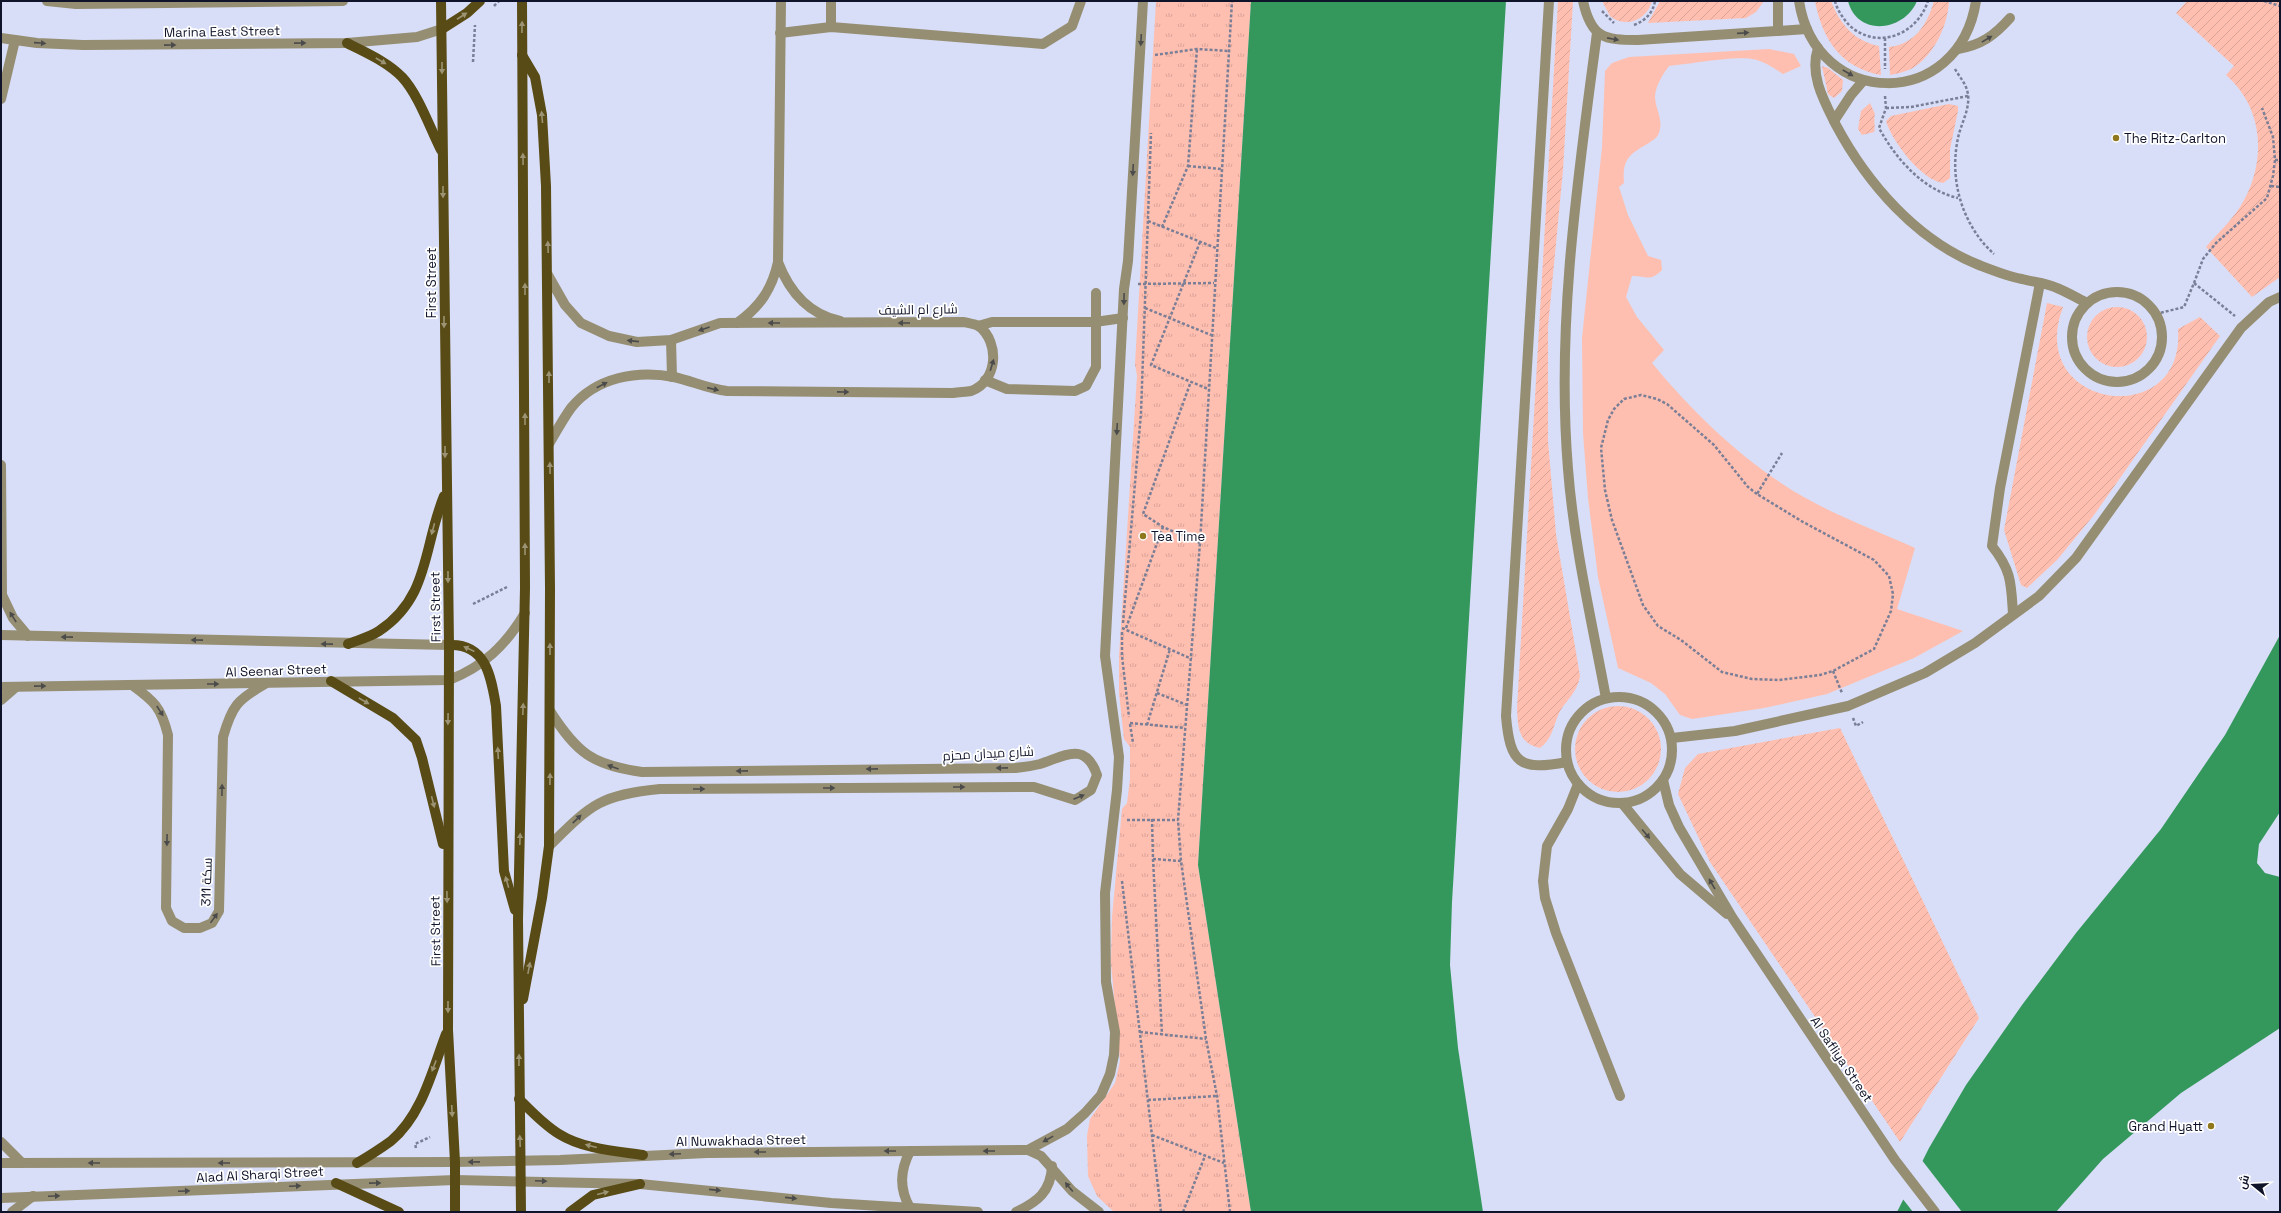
<svg xmlns="http://www.w3.org/2000/svg" width="2281" height="1213" viewBox="0 0 2281 1213" font-family="'Space Grotesk',Cairo,sans-serif">
<defs>
<pattern id="park-tufts" width="24" height="20" patternUnits="userSpaceOnUse"><rect width="24" height="20" fill="#ffbfb0"/><path d="M3 7l-1-3M5 7V3M7 7l1-3M15 17l-1-3M17 17v-4M19 17l1-3" fill="none" stroke="#daa398"/></pattern>
<pattern id="garden-furrows" width="10" height="10" patternUnits="userSpaceOnUse"><rect width="10" height="10" fill="#ffbfb0"/><path d="M-1 1l2-2M0 10L10 0M9 11l2-2" fill="none" stroke="#daa398"/></pattern>
</defs>
<rect width="100%" height="100%" fill="#d8def7"/>
<path fill="#ffbfb0" d="M 1769,49 L 1794,54 L 1801,66 L 1783,74 C 1774,68 1764,61 1752,59 C 1732,56 1691,64 1669,66 C 1663,74 1656,85 1655,96 C 1655,110 1665,121 1658,135 C 1656,139 1652,140 1649,143 C 1630,154 1622,158 1624,183 L 1619,187 L 1628,215 L 1648,256 L 1661,260 L 1662,270 C 1650,282 1647,276 1632,276 L 1626,297 L 1637,317 L 1664,350 L 1652,363 C 1689,408 1733,451 1781,483 C 1822,511 1871,528 1915,548 L 1897,609 L 1963,631 L 1914,658 L 1827,694 L 1764,708 L 1692,719 L 1680,715 L 1665,694 L 1651,683 L 1618,668 L 1598,577 L 1588,498 L 1583,433 L 1582,338 L 1602,147 L 1605,71 L 1612,63 L 1629,57 Z"/>
<path fill="url(#park-tufts)" d="M 1156,1 L 1251,1 L 1198,865 L 1251,1212 L 1114,1212 L 1097,1196 L 1088,1176 L 1087,1136 L 1090,1119 L 1115,1083 L 1120,1061 L 1111,963 L 1112,917 L 1122,809 L 1127,803 L 1130,779 L 1130,747 L 1124,739 L 1119,693 L 1119,656 L 1137,376 L 1135,364 Z"/>
<g fill="url(#garden-furrows)">
<path d="M 1558,1 L 1573,1 L 1563,170 L 1548,327 L 1548,441 L 1556,534 L 1580,676 C 1577,693 1567,699 1559,713 C 1553,727 1552,739 1540,748 C 1518,743 1518,728 1517,708 Z"/>
<path d="M 1602,1 L 1652,1 C 1647,20 1626,29 1610,16 Z"/>
<path d="M 1660,1 L 1764,1 L 1756,12 L 1746,18 L 1648,23 Z"/>
<path d="M 1815,1 L 1831,1 C 1840,24 1854,41 1879,46 L 1881,75 C 1841,68 1822,39 1815,1 Z"/>
<path d="M 1934,1 L 1949,1 C 1948,26 1933,57 1911,69 C 1904,72 1897,74 1890,75 L 1889,47 C 1915,44 1927,25 1934,1 Z"/>
<path d="M 2187,1 L 2280,1 L 2280,277 L 2252,297 L 2206,247 C 2217,234 2231,221 2240,207 C 2267,164 2265,109 2226,75 L 2234,66 L 2176,13 Z"/>
<path d="M 1822,66 L 1828,68 L 1843,80 L 1842,91 L 1834,98 L 1828,94 Z"/>
<path d="M 1870,103 L 1875,114 C 1873,120 1876,126 1874,132 L 1862,135 L 1858,129 L 1861,111 Z"/>
<path d="M 1949,104 L 1958,106 L 1958,111 L 1950,149 L 1950,178 L 1943,183 C 1921,180 1892,141 1886,121 L 1891,116 Z"/>
<path d="M 2047,303 L 2063,307 C 2024,410 2186,432 2178,329 L 2200,317 L 2220,336 L 2094,515 L 2057,560 L 2027,588 L 2021,585 L 2004,530 Z"/>
<circle cx="2117" cy="337" r="30"/>
<circle cx="1618" cy="749" r="43"/>
<path d="M 1840,728 L 1979,1018 L 1900,1142 L 1710,862 L 1678,794 L 1685,768 L 1698,754 Z"/>
</g>
<g fill="#34985d">
<path d="M 1251,1 L 1506,1 L 1452,902 L 1450,965 L 1458,1048 L 1483,1212 L 1251,1212 L 1198,865 Z"/>
<path d="M 1848,1 L 1917,1 C 1904,32 1857,37 1848,1 Z"/>
<path d="M 2280,635 L 2280,812 L 2259,844 L 2257,863 L 2265,873 L 2280,877 L 2280,1028 L 2181,1093 L 2103,1159 L 2056,1212 L 1897,1212 L 1929,1148 L 1966,1085 L 2022,1005 L 2076,933 L 2161,829 L 2225,735 Z"/>
</g>
<path fill="#d8def7" d="M 1921,1159 L 1962,1212 L 1913,1212 L 1902,1198 Z"/>
<g fill="none" stroke-linecap="round" stroke-linejoin="round">
<g stroke="#7a7f97" stroke-width="2.5" stroke-dasharray="3 2" stroke-linecap="butt">
<path d="M 1835,1 C 1837,10 1843,18 1849,25 C 1877,51 1917,35 1928,1"/>
<path d="M 2264,1 L 2280,6"/>
<path d="M 494,6 L 499,1"/>
<path d="M 1602,11 L 1614,23"/>
<path d="M 1634,25 C 1645,21 1653,13 1655,1"/>
<path d="M 1885,38 L 1885,69"/>
<path d="M 1155,55 L 1197,49 L 1229,51"/>
<path d="M 473,62 L 475,25"/>
<path d="M 1955,69 C 1959,76 1965,83 1967,90 C 1972,106 1961,123 1958,138 C 1949,180 1962,225 1994,254"/>
<path d="M 1885,96 L 1886,108 L 1879,128 C 1896,159 1923,190 1958,198"/>
<path d="M 1886,108 L 1911,107 L 1968,96"/>
<path d="M 2275,160 L 2280,160"/>
<path d="M 1188,166 L 1221,169"/>
<path d="M 2271,186 L 2280,187"/>
<path d="M 1148,221 L 1216,248"/>
<path d="M 1162,227 L 1188,166 L 1197,49"/>
<path d="M 1200,242 L 1151,365 L 1208,389"/>
<path d="M 2194,283 L 2203,259 L 2216,243 L 2267,198 L 2273,176 L 2275,160 L 2273,137 L 2262,108"/>
<path d="M 1138,284 L 1214,283"/>
<path d="M 1145,308 L 1211,335"/>
<path d="M 2156,314 L 2184,307 L 2194,283 L 2235,316"/>
<path d="M 1190,384 L 1143,514 L 1163,527 L 1200,543"/>
<path d="M 1757,494 L 1748,487 L 1714,445 L 1667,404 L 1657,399 L 1641,395 L 1624,399 L 1614,409 L 1608,420 L 1601,448 L 1605,490 L 1612,520 L 1643,605 L 1658,626 L 1681,640 L 1722,672 L 1752,679 L 1779,680 L 1820,675 L 1833,671 L 1874,649 L 1891,611 L 1893,594 L 1889,576 L 1874,560 L 1803,522 L 1757,494 L 1782,453"/>
<path d="M 473,604 L 507,587"/>
<path d="M 1123,623 L 1141,413 L 1151,133"/>
<path d="M 1122,628 L 1192,659"/>
<path d="M 1126,628 L 1163,527"/>
<path d="M 1122,632 L 1122,656 L 1129,717"/>
<path d="M 1833,671 L 1842,693"/>
<path d="M 1157,693 L 1187,705"/>
<path d="M 1853,718 L 1856,726 L 1863,722"/>
<path d="M 1130,723 L 1185,728"/>
<path d="M 1130,724 L 1133,743"/>
<path d="M 1147,725 L 1170,649"/>
<path d="M 1152,819 L 1153,859 L 1181,861"/>
<path d="M 1127,820 L 1178,820"/>
<path d="M 1153,859 L 1162,1035"/>
<path d="M 1122,881 L 1161,1212"/>
<path d="M 1140,1032 L 1206,1039"/>
<path d="M 1148,1100 L 1217,1096"/>
<path d="M 1152,1135 L 1224,1163"/>
<path d="M 416,1148 L 415,1144 L 430,1137"/>
<path d="M 1183,1212 L 1205,1156"/>
<path d="M 1230,1212 L 1217,1096 L 1206,1039 L 1181,861 L 1178,820 L 1200,543 L 1232,1"/>
</g>
<g stroke="#958e73" stroke-width="10">
<path d="M 1549,1 L 1506,716 C 1510,764 1520,771 1567,762"/>
<path d="M 1583,1 C 1591,38 1604,40 1638,40 L 1807,29"/>
<path d="M 1778,1 L 1778,31"/>
<path d="M 1799,1 C 1816,110 1959,111 1976,1"/>
<path d="M 831,27 L 831,1"/>
<path d="M 780,33 L 831,27 L 1043,44 L 1072,26 L 1081,1"/>
<path d="M 1597,33 C 1578,177 1556,324 1568,469 C 1574,546 1592,622 1606,698"/>
<path d="M 1818,48 C 1809,75 1824,101 1836,125 C 1867,183 1916,240 1979,265 C 1992,270 2007,276 2022,279 C 2033,282 2046,283 2057,288 C 2067,292 2077,298 2087,303"/>
<path d="M 1958,49 C 1981,45 1994,36 2010,18"/>
<path d="M 1834,121 L 1851,95 L 1863,81"/>
<path d="M 778,262 C 789,291 808,314 840,321"/>
<circle cx="2117" cy="337" r="45"/>
<path d="M 737,323 C 760,307 772,289 778,262 L 781,1"/>
<path d="M 978,326 L 992,322 L 1095,322 L 1123,318"/>
<path d="M 985,380 L 1007,389 L 1075,391 L 1086,386 L 1096,367 L 1096,293"/>
<path d="M 2013,614 C 2011,584 2012,571 1992,546 L 2000,488 L 2040,283"/>
<path d="M 1672,738 L 1735,731 L 1848,706 L 1925,673 L 1975,643 L 2039,596 L 2076,558 L 2241,328 L 2269,302 L 2280,297"/>
<path d="M 1578,784 L 1568,809 L 1547,846 L 1543,881 L 1545,898 L 1556,933 L 1620,1096"/>
<path d="M 1028,1150 L 1067,1129 L 1085,1113 L 1101,1095 L 1110,1074 L 1114,1055 L 1115,1032 L 1106,982 L 1105,893 L 1117,790 L 1119,757 L 1105,656 L 1124,289 L 1128,261 L 1143,1"/>
</g>
<g stroke="#958e73" stroke-width="10">
<path d="M 47,1 L 76,4 L 343,1"/>
<path d="M 1,38 L 37,43 L 83,45 L 347,43 L 417,37 L 442,29"/>
<path d="M 1,99 L 15,40"/>
<path d="M 548,275 L 565,305 L 581,323 L 609,336 L 637,342 L 671,340 L 720,323 L 964,322 C 968,323 975,324 979,326 C 1000,343 998,381 971,391 C 966,392 959,392 953,393 L 727,391 C 708,389 692,381 674,377 C 637,370 596,377 571,408 C 563,419 556,432 549,444"/>
<path d="M 671,340 L 672,377"/>
<path d="M 1,465 L 2,595 L 13,618 L 28,636"/>
<path d="M 132,685 C 154,701 161,707 168,735 L 166,908 L 172,921 L 184,928 L 200,928 L 212,923 L 219,911 L 223,737 C 232,706 237,700 265,684"/>
<circle cx="1619" cy="750" r="53"/>
<path d="M 1,700 L 16,687"/>
<path d="M 1663,780 L 1669,805 L 1679,827 L 1732,917 L 1895,1160 L 1935,1212"/>
<path d="M 1622,803 L 1680,874 L 1727,914"/>
<path d="M 549,846 C 591,805 599,795 660,789 L 1034,787 L 1075,800 L 1091,790 L 1097,775 C 1085,740 1063,757 1040,764 C 1032,766 1024,767 1015,768 L 642,772 C 592,765 577,753 550,711"/>
<path d="M 1,1142 L 22,1163"/>
<path d="M 910,1151 C 900,1171 899,1188 910,1208"/>
<path d="M 455,1162 L 560,1160 L 707,1153 L 1028,1150 L 1041,1156 L 1072,1191 L 1099,1212"/>
<path d="M 455,1180 L 640,1184 L 831,1203 L 978,1212"/>
<path d="M 12,1212 L 33,1196"/>
<path d="M 1016,1212 C 1037,1202 1051,1192 1052,1166"/>
</g>
<g stroke="#958e73" stroke-width="10">
<path d="M 1,635 L 449,645"/>
<path d="M 1,687 L 449,680 C 483,667 506,645 525,613"/>
<path d="M 1,1163 L 455,1162"/>
<path d="M 1,1198 L 455,1180"/>
</g>
<g stroke="#594b15" stroke-width="10">
<path d="M 441,1 L 449,645 L 448,1030 L 455,1162 L 455,1212"/>
<path d="M 442,29 L 467,13 L 480,1"/>
<path d="M 347,43 C 366,53 386,61 402,77 C 418,94 430,128 441,150"/>
<path d="M 522,55 L 535,77 L 542,115 L 546,186 L 550,588 L 549,846 L 542,898 L 523,999"/>
<path d="M 348,644 C 358,640 370,637 379,631 C 430,597 423,547 444,496"/>
<path d="M 449,645 C 486,643 491,677 496,706 L 504,871 L 515,910"/>
<path d="M 331,681 L 393,718 L 416,740 L 422,758 L 443,844"/>
<path d="M 519,1099 C 531,1111 544,1125 559,1134 C 583,1149 615,1151 643,1155"/>
<path d="M 357,1163 C 369,1156 380,1149 391,1141 C 422,1115 432,1071 446,1034"/>
<path d="M 336,1183 L 399,1212"/>
<path d="M 521,1212 L 518,920 L 525,588 L 522,1"/>
<path d="M 570,1212 L 593,1195 L 640,1184"/>
</g>
</g>
<defs><path id="oneway-solid" d="M-6-.8H1V-3.2L6.5 0L1 3.2V.8H-6Z"/></defs>
<g fill="#9b9373">
<use href="#oneway-solid" transform="translate(462 16) rotate(-33)"/>
<use href="#oneway-solid" transform="translate(522 27) rotate(-89)"/>
<use href="#oneway-solid" transform="translate(381 61) rotate(30)"/>
<use href="#oneway-solid" transform="translate(442 68) rotate(90)"/>
<use href="#oneway-solid" transform="translate(542 117) rotate(-95)"/>
<use href="#oneway-solid" transform="translate(523 159) rotate(-91)"/>
<use href="#oneway-solid" transform="translate(443 192) rotate(90)"/>
<use href="#oneway-solid" transform="translate(548 247) rotate(-92)"/>
<use href="#oneway-solid" transform="translate(525 289) rotate(-90)"/>
<use href="#oneway-solid" transform="translate(444 322) rotate(90)"/>
<use href="#oneway-solid" transform="translate(549 377) rotate(-90)"/>
<use href="#oneway-solid" transform="translate(525 419) rotate(-90)"/>
<use href="#oneway-solid" transform="translate(445 452) rotate(90)"/>
<use href="#oneway-solid" transform="translate(550 468) rotate(-91)"/>
<use href="#oneway-solid" transform="translate(433 529) rotate(105)"/>
<use href="#oneway-solid" transform="translate(525 549) rotate(-90)"/>
<use href="#oneway-solid" transform="translate(448 577) rotate(90)"/>
<use href="#oneway-solid" transform="translate(469 649) rotate(-155)"/>
<use href="#oneway-solid" transform="translate(550 649) rotate(-90)"/>
<use href="#oneway-solid" transform="translate(364 701) rotate(30)"/>
<use href="#oneway-solid" transform="translate(523 709) rotate(-88)"/>
<use href="#oneway-solid" transform="translate(448 719) rotate(91)"/>
<use href="#oneway-solid" transform="translate(498 753) rotate(-93)"/>
<use href="#oneway-solid" transform="translate(550 779) rotate(-89)"/>
<use href="#oneway-solid" transform="translate(433 802) rotate(76)"/>
<use href="#oneway-solid" transform="translate(520 839) rotate(-88)"/>
<use href="#oneway-solid" transform="translate(507 882) rotate(-106)"/>
<use href="#oneway-solid" transform="translate(447 897) rotate(89)"/>
<use href="#oneway-solid" transform="translate(529 968) rotate(-79)"/>
<use href="#oneway-solid" transform="translate(448 1007) rotate(90)"/>
<use href="#oneway-solid" transform="translate(519 1060) rotate(-89)"/>
<use href="#oneway-solid" transform="translate(434 1066) rotate(111)"/>
<use href="#oneway-solid" transform="translate(452 1111) rotate(87)"/>
<use href="#oneway-solid" transform="translate(520 1141) rotate(-92)"/>
<use href="#oneway-solid" transform="translate(591 1146) rotate(-165)"/>
<use href="#oneway-solid" transform="translate(603 1193) rotate(-14)"/>
</g>
<g fill="#4c4b4b">
<use href="#oneway-solid" transform="translate(1743 33) rotate(-4)"/>
<use href="#oneway-solid" transform="translate(1613 39) rotate(11)"/>
<use href="#oneway-solid" transform="translate(1987 39) rotate(-31)"/>
<use href="#oneway-solid" transform="translate(1141 40) rotate(93)"/>
<use href="#oneway-solid" transform="translate(40 43) rotate(4)"/>
<use href="#oneway-solid" transform="translate(300 43) rotate(-1)"/>
<use href="#oneway-solid" transform="translate(170 45) rotate(-1)"/>
<use href="#oneway-solid" transform="translate(1848 73) rotate(30)"/>
<use href="#oneway-solid" transform="translate(1133 170) rotate(93)"/>
<use href="#oneway-solid" transform="translate(1124 299) rotate(91)"/>
<use href="#oneway-solid" transform="translate(774 323) rotate(-180)"/>
<use href="#oneway-solid" transform="translate(904 323) rotate(180)"/>
<use href="#oneway-solid" transform="translate(704 329) rotate(161)"/>
<use href="#oneway-solid" transform="translate(633 341) rotate(-174)"/>
<use href="#oneway-solid" transform="translate(992 365) rotate(-73)"/>
<use href="#oneway-solid" transform="translate(602 385) rotate(-27)"/>
<use href="#oneway-solid" transform="translate(713 389) rotate(13)"/>
<use href="#oneway-solid" transform="translate(843 392) rotate(1)"/>
<use href="#oneway-solid" transform="translate(1117 429) rotate(93)"/>
<use href="#oneway-solid" transform="translate(13 617) rotate(-122)"/>
<use href="#oneway-solid" transform="translate(67 637) rotate(-179)"/>
<use href="#oneway-solid" transform="translate(197 640) rotate(-179)"/>
<use href="#oneway-solid" transform="translate(327 644) rotate(-179)"/>
<use href="#oneway-solid" transform="translate(213 684)"/>
<use href="#oneway-solid" transform="translate(40 686) rotate(-1)"/>
<use href="#oneway-solid" transform="translate(160 711) rotate(57)"/>
<use href="#oneway-solid" transform="translate(613 767) rotate(-160)"/>
<use href="#oneway-solid" transform="translate(1002 768) rotate(179)"/>
<use href="#oneway-solid" transform="translate(872 769) rotate(179)"/>
<use href="#oneway-solid" transform="translate(742 771) rotate(179)"/>
<use href="#oneway-solid" transform="translate(959 787)"/>
<use href="#oneway-solid" transform="translate(829 788)"/>
<use href="#oneway-solid" transform="translate(699 789)"/>
<use href="#oneway-solid" transform="translate(222 790) rotate(-89)"/>
<use href="#oneway-solid" transform="translate(1079 797) rotate(-23)"/>
<use href="#oneway-solid" transform="translate(577 819) rotate(-44)"/>
<use href="#oneway-solid" transform="translate(1646 834) rotate(50)"/>
<use href="#oneway-solid" transform="translate(167 840) rotate(91)"/>
<use href="#oneway-solid" transform="translate(1712 884) rotate(-120)"/>
<use href="#oneway-solid" transform="translate(214 918) rotate(-54)"/>
<use href="#oneway-solid" transform="translate(1048 1139) rotate(151)"/>
<use href="#oneway-solid" transform="translate(890 1151) rotate(180)"/>
<use href="#oneway-solid" transform="translate(989 1151) rotate(180)"/>
<use href="#oneway-solid" transform="translate(760 1152) rotate(180)"/>
<use href="#oneway-solid" transform="translate(675 1154) rotate(177)"/>
<use href="#oneway-solid" transform="translate(474 1162) rotate(179)"/>
<use href="#oneway-solid" transform="translate(94 1163) rotate(180)"/>
<use href="#oneway-solid" transform="translate(224 1163) rotate(180)"/>
<use href="#oneway-solid" transform="translate(541 1181) rotate(2)"/>
<use href="#oneway-solid" transform="translate(375 1183) rotate(-1)"/>
<use href="#oneway-solid" transform="translate(295 1186) rotate(-3)"/>
<use href="#oneway-solid" transform="translate(1069 1187) rotate(-130)"/>
<use href="#oneway-solid" transform="translate(715 1190) rotate(6)"/>
<use href="#oneway-solid" transform="translate(184 1191) rotate(-2)"/>
<use href="#oneway-solid" transform="translate(54 1196) rotate(-2)"/>
<use href="#oneway-solid" transform="translate(791 1198) rotate(6)"/>
</g>
<g fill="#8e771c" stroke="#fff" stroke-width="1.5">
<circle cx="2116" cy="138" r="4"/>
<circle cx="1143" cy="536" r="4"/>
<circle cx="2211" cy="1126" r="4"/>
</g>
<g text-anchor="middle" stroke-width="3.5" stroke-linejoin="round" paint-order="stroke">
<g font-size="13" fill="#10142a" stroke="#fff">
<text transform="translate(222 31) rotate(-1)" y="5">Marina East Street</text>
<text transform="translate(431 283) rotate(-90)" y="5">First Street</text>
<text transform="translate(918 309) rotate(-1)" y="5">شارع ام الشيف</text>
<text transform="translate(435 607) rotate(-91)" y="5">First Street</text>
<text transform="translate(276 670) rotate(-2)" y="5">Al Seenar Street</text>
<text transform="translate(988 753) rotate(-3)" y="5">شارع ميدان محزم</text>
<text transform="translate(206 882) rotate(-88)" y="5">سكة 311</text>
<text transform="translate(435 931) rotate(-91)" y="5">First Street</text>
<text transform="translate(1842 1059) rotate(56)" y="5">Al Safliya Street</text>
<text transform="translate(741 1140) rotate(-1)" y="5">Al Nuwakhada Street</text>
<text transform="translate(260 1174) rotate(-3)" y="5">Alad Al Sharqi Street</text>
</g>
<g font-size="13" fill="#10142a" stroke="#fff" text-anchor="start">
<text x="2124" y="143">The Ritz-Carlton</text>
<text x="1151" y="541">Tea Time</text>
<text x="2203" y="1131" text-anchor="end">Grand Hyatt</text>
</g>
</g>
<rect width="2281" height="1213" fill="none" stroke="#10142a" stroke-width="4"/>
<g transform="translate(2253 1185) rotate(288)" stroke="#ffffff" stroke-width="3" paint-order="stroke">
<path d="M0-3L7 15L0 10L-7 15Z" fill="#10142a"/>
<text y="-6" font-size="11" font-weight="bold" text-anchor="middle" fill="#10142a">ش</text>
</g>
</svg>
